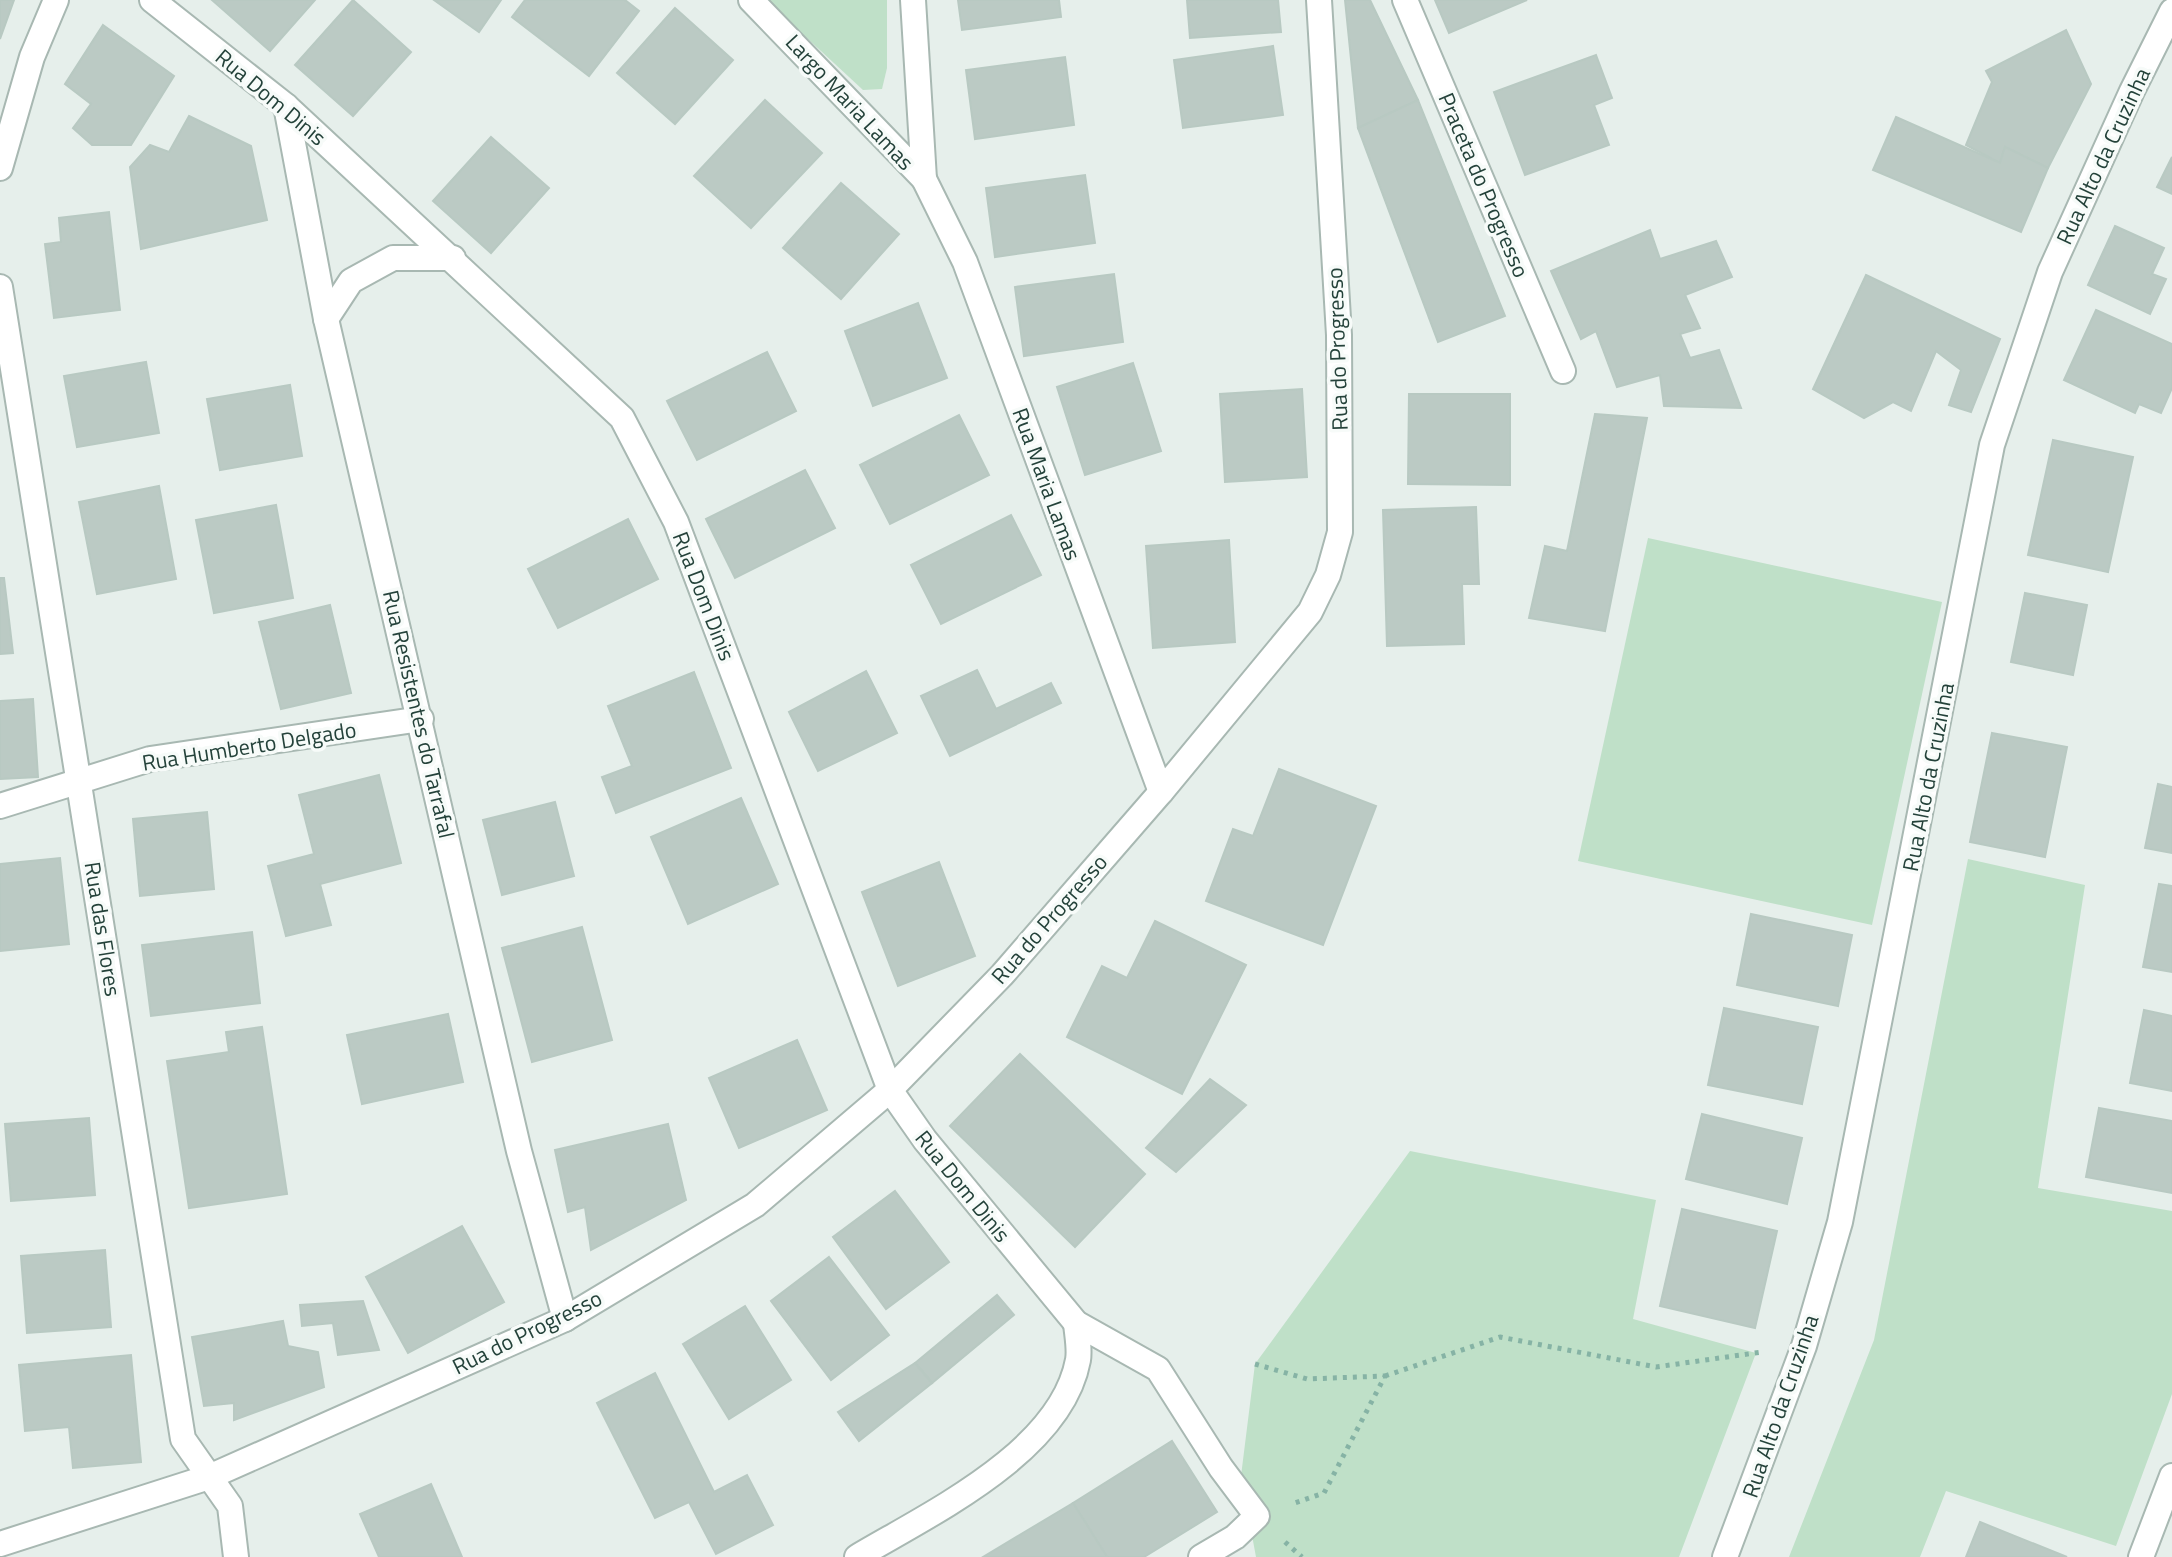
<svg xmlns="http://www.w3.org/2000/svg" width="2172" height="1557" viewBox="0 0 2172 1557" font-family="'Titillium Web',sans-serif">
<rect width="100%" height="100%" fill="#e6efeb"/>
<g fill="#bfe0c8">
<path d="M 766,0 L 887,0 L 887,68 L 882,89 L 863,90 Z"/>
<path d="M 1648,538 L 1942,602 L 1872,925 L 1578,861 Z"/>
<path d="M 1968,859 L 2085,885 L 2038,1188 L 2172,1211 L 2172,1394 L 2116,1546 L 1946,1491 L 1920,1557 L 1789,1557 L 1874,1340 Z"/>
<path d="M 1410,1151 L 1656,1200 L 1633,1319 L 1756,1353 L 1679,1557 L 1256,1557 L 1241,1476 L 1255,1364 Z"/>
</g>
<g fill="#bbcac4" stroke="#b8c9c2" stroke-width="2">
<path d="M 0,0 L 14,0 L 0,39 Z"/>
<path d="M 212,0 L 315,0 L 270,51 Z"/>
<path d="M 353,0 L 411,52 L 353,116 L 295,65 Z"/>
<path d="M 434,0 L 501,0 L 479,32 Z"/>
<path d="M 525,0 L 625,0 L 639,11 L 589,76 L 512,17 Z"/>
<path d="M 958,0 L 1059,0 L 1061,17 L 962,30 Z"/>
<path d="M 1187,0 L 1278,0 L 1281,32 L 1190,38 Z"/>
<path d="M 1345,0 L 1370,0 L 1418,100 L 1358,128 Z"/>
<path d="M 1435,0 L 1527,0 L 1449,33 Z"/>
<path d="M 675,8 L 733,60 L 675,124 L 617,73 Z"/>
<path d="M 103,25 L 174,76 L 131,145 L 92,145 L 73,128 L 91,104 L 65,84 Z"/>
<path d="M 2066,30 L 2091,84 L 2048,168 L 2005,147 L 2000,163 L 1966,145 L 1992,82 L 1986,71 Z"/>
<path d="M 1273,46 L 1283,115 L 1183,128 L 1174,60 Z"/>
<path d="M 1596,55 L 1612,98 L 1594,105 L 1609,145 L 1525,175 L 1494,92 Z"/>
<path d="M 1065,57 L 1074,125 L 975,139 L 966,70 Z"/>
<path d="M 765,100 L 822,153 L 751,228 L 694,176 Z"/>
<path d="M 1418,100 L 1505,316 L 1438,342 L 1358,128 Z"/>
<path d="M 189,116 L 251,146 L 267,220 L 141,249 L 130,167 L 150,145 L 169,152 Z"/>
<path d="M 1896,117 L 2000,163 L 2005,147 L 2048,168 L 2021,232 L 1873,170 Z"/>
<path d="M 491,137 L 549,188 L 491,253 L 433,201 Z"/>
<path d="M 2172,157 L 2172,194 L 2157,187 Z"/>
<path d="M 1085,175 L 1095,243 L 995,257 L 986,188 Z"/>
<path d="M 841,183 L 899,234 L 841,299 L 783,248 Z"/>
<path d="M 109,212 L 120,310 L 54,318 L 45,244 L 61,242 L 59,218 Z"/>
<path d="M 2115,226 L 2164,248 L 2152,274 L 2166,279 L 2150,314 L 2088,285 Z"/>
<path d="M 1650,230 L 1660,259 L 1716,241 L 1732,277 L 1685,295 L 1700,328 L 1680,334 L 1690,358 L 1719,350 L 1741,408 L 1664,406 L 1660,375 L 1617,387 L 1596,331 L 1581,339 L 1551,271 Z"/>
<path d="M 1114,274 L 1123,342 L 1024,356 L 1015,287 Z"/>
<path d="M 1866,275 L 2000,339 L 1971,412 L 1949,405 L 1961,370 L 1936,351 L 1911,411 L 1893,402 L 1864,418 L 1813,389 Z"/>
<path d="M 918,303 L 947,378 L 873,406 L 845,331 Z"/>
<path d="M 2096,310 L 2172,344 L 2172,388 L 2161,413 L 2139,404 L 2135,413 L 2064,380 Z"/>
<path d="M 767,352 L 796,411 L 697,460 L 667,401 Z"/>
<path d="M 146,362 L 159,433 L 77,447 L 64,376 Z"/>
<path d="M 1133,363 L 1161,451 L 1085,475 L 1057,387 Z"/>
<path d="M 290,385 L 302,456 L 220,470 L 207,399 Z"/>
<path d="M 1302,389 L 1307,477 L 1225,482 L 1220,394 Z"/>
<path d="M 1409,394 L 1510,394 L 1510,485 L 1408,484 Z"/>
<path d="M 1595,414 L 1647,418 L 1605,631 L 1529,618 L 1545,546 L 1567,551 Z"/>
<path d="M 959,415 L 989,475 L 890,524 L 860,465 Z"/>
<path d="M 2053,440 L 2133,457 L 2108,572 L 2028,555 Z"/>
<path d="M 805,470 L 835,528 L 735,578 L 706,519 Z"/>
<path d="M 159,486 L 176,579 L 97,594 L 79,502 Z"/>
<path d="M 276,505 L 293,598 L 214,613 L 196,520 Z"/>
<path d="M 1476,507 L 1479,584 L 1462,584 L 1464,644 L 1387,646 L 1383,510 Z"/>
<path d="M 1011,515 L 1041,575 L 941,624 L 911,565 Z"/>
<path d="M 628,519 L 658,579 L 558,628 L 528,569 Z"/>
<path d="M 1229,540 L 1235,642 L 1153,648 L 1146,546 Z"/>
<path d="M 0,578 L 4,578 L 13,653 L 0,654 Z"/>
<path d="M 2025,593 L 2087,605 L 2073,675 L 2011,662 Z"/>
<path d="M 330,605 L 351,693 L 281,709 L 259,622 Z"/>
<path d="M 977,670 L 996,709 L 1051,683 L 1061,703 L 950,756 L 921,696 Z"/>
<path d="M 866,671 L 897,733 L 818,771 L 789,712 Z"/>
<path d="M 694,672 L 731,768 L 616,813 L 602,777 L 632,766 L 608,706 Z"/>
<path d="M 33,699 L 38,777 L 0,779 L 0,701 Z"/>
<path d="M 1992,733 L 2067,747 L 2045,857 L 1970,842 Z"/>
<path d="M 1279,769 L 1376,806 L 1323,945 L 1206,901 L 1233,829 L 1253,836 Z"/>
<path d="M 379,775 L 401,863 L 320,884 L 331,925 L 286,936 L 268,866 L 314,854 L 299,795 Z"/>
<path d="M 2158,784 L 2172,787 L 2172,853 L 2145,848 Z"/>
<path d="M 741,798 L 778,884 L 688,924 L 651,837 Z"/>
<path d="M 555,802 L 574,876 L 502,895 L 483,820 Z"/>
<path d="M 207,812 L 214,889 L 140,896 L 133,819 Z"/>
<path d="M 60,858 L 69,944 L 0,951 L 0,864 Z"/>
<path d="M 939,862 L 975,956 L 898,986 L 862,892 Z"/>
<path d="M 2159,884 L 2172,886 L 2172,972 L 2143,967 Z"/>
<path d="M 1751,914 L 1852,935 L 1838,1006 L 1737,985 Z"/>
<path d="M 1155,921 L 1246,965 L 1182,1094 L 1067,1037 L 1102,966 L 1127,978 Z"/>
<path d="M 582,927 L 612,1040 L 532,1062 L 502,948 Z"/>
<path d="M 252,932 L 260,1003 L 151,1016 L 142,945 Z"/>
<path d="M 1724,1008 L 1818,1027 L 1802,1104 L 1708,1085 Z"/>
<path d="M 2144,1010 L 2172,1016 L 2172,1091 L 2130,1083 Z"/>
<path d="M 448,1014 L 463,1082 L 362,1104 L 347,1035 Z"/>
<path d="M 262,1027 L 287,1194 L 189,1208 L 167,1061 L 229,1052 L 226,1032 Z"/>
<path d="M 797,1040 L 827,1110 L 739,1148 L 709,1078 Z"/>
<path d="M 1020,1054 L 1145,1174 L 1075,1247 L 950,1126 Z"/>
<path d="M 1210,1079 L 1246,1105 L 1176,1172 L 1146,1148 Z"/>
<path d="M 2099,1108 L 2172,1121 L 2172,1193 L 2086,1177 Z"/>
<path d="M 1702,1114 L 1802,1138 L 1787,1204 L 1686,1179 Z"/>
<path d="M 89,1118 L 95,1195 L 11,1201 L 5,1124 Z"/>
<path d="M 668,1124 L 686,1200 L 591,1250 L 585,1207 L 568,1212 L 555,1150 Z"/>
<path d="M 895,1191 L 949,1262 L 886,1309 L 833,1237 Z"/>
<path d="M 1682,1209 L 1777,1231 L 1755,1328 L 1660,1306 Z"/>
<path d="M 462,1226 L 504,1302 L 408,1353 L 366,1277 Z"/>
<path d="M 105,1250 L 111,1327 L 27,1333 L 21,1256 Z"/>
<path d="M 829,1257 L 889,1335 L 831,1380 L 771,1301 Z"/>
<path d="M 997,1295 L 1014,1315 L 932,1383 L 915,1363 Z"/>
<path d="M 363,1301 L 379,1350 L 338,1355 L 333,1323 L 302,1326 L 300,1305 Z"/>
<path d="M 745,1306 L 791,1380 L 729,1419 L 683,1344 Z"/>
<path d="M 283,1321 L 288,1346 L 318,1352 L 324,1387 L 234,1420 L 234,1403 L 204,1406 L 192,1337 Z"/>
<path d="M 131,1355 L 141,1462 L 73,1468 L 69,1427 L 25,1431 L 19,1365 Z"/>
<path d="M 915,1363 L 932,1383 L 859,1441 L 838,1412 Z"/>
<path d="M 655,1373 L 714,1492 L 747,1475 L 773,1525 L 716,1554 L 689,1502 L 655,1518 L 597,1403 Z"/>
<path d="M 1172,1441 L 1217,1512 L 1144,1557 L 1107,1557 L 1073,1503 Z"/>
<path d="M 431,1484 L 462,1557 L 379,1557 L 360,1514 Z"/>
<path d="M 1073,1503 L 1107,1557 L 983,1557 Z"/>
<path d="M 1980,1522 L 2067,1557 L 1966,1557 Z"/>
</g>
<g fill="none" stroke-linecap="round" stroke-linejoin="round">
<defs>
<g id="minor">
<path d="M 152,0 L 286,106 L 622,418 L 676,522 L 890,1090 L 925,1140 L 1076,1323 L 1158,1369 L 1221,1468 L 1257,1516 L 1235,1537 L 1201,1557"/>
<path d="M 751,0 L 924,179 L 913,0"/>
<path d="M 1405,0 L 1563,371"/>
<path d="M 286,106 L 326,319 L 519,1151 L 565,1319"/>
<path d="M 0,168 L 32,57 L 56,0"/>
<path d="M 924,179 L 965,262 L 1161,792"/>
<path d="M 0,287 L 183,1439 L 230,1506 L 236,1557"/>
<path d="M 326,319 L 351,281 L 393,258 L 453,258"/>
<path d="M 0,806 L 150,759 L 421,719"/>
<path d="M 0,1544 L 209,1477 L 565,1319 L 755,1205 L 890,1090 L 1002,975 L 1161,792 L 1310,612 L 1328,575 L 1340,532 L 1339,335 L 1319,0"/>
<path d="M 857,1557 C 931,1513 1061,1452 1078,1360 C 1080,1349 1077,1335 1076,1323"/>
<path d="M 1725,1557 L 1804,1346 L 1840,1222 L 1992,445 L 2050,272 L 2132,91 L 2172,11"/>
<path d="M 2141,1557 L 2172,1476"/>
</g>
</defs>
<use href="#minor" stroke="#a8b8b2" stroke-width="28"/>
<g stroke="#86b3a5" stroke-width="5" stroke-dasharray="4 6" stroke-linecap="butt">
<path d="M 1255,1364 L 1307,1379 L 1385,1376 L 1324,1493 L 1292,1504"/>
<path d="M 1385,1376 L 1500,1337 L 1656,1367 L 1762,1352"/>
<path d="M 1285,1542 L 1302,1557"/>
</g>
<use href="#minor" stroke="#fff" stroke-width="24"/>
</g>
<g text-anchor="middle" stroke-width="7" stroke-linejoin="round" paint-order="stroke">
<g font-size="22" fill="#24423a" stroke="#f7fbf9">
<text transform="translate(271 97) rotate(40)" y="8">Rua Dom Dinis</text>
<text transform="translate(850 102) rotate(47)" y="8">Largo Maria Lamas</text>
<text transform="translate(2103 156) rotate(-65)" y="8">Rua Alto da Cruzinha</text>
<text transform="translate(1484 185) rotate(67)" y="8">Praceta do Progresso</text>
<text transform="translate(1337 349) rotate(-92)" y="8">Rua do Progresso</text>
<text transform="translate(1047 484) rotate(70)" y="8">Rua Maria Lamas</text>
<text transform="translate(704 596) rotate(69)" y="8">Rua Dom Dinis</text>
<text transform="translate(419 714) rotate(77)" y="8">Rua Resistentes do Tarrafal</text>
<text transform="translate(249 746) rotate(-9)" y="8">Rua Humberto Delgado</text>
<text transform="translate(1928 777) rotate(-79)" y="8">Rua Alto da Cruzinha</text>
<text transform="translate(1049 919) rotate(-49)" y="8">Rua do Progresso</text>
<text transform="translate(103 929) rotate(81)" y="8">Rua das Flores</text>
<text transform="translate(963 1186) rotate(51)" y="8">Rua Dom Dinis</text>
<text transform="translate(527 1332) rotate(-26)" y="8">Rua do Progresso</text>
<text transform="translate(1780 1406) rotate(-71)" y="8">Rua Alto da Cruzinha</text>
</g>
</g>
</svg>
